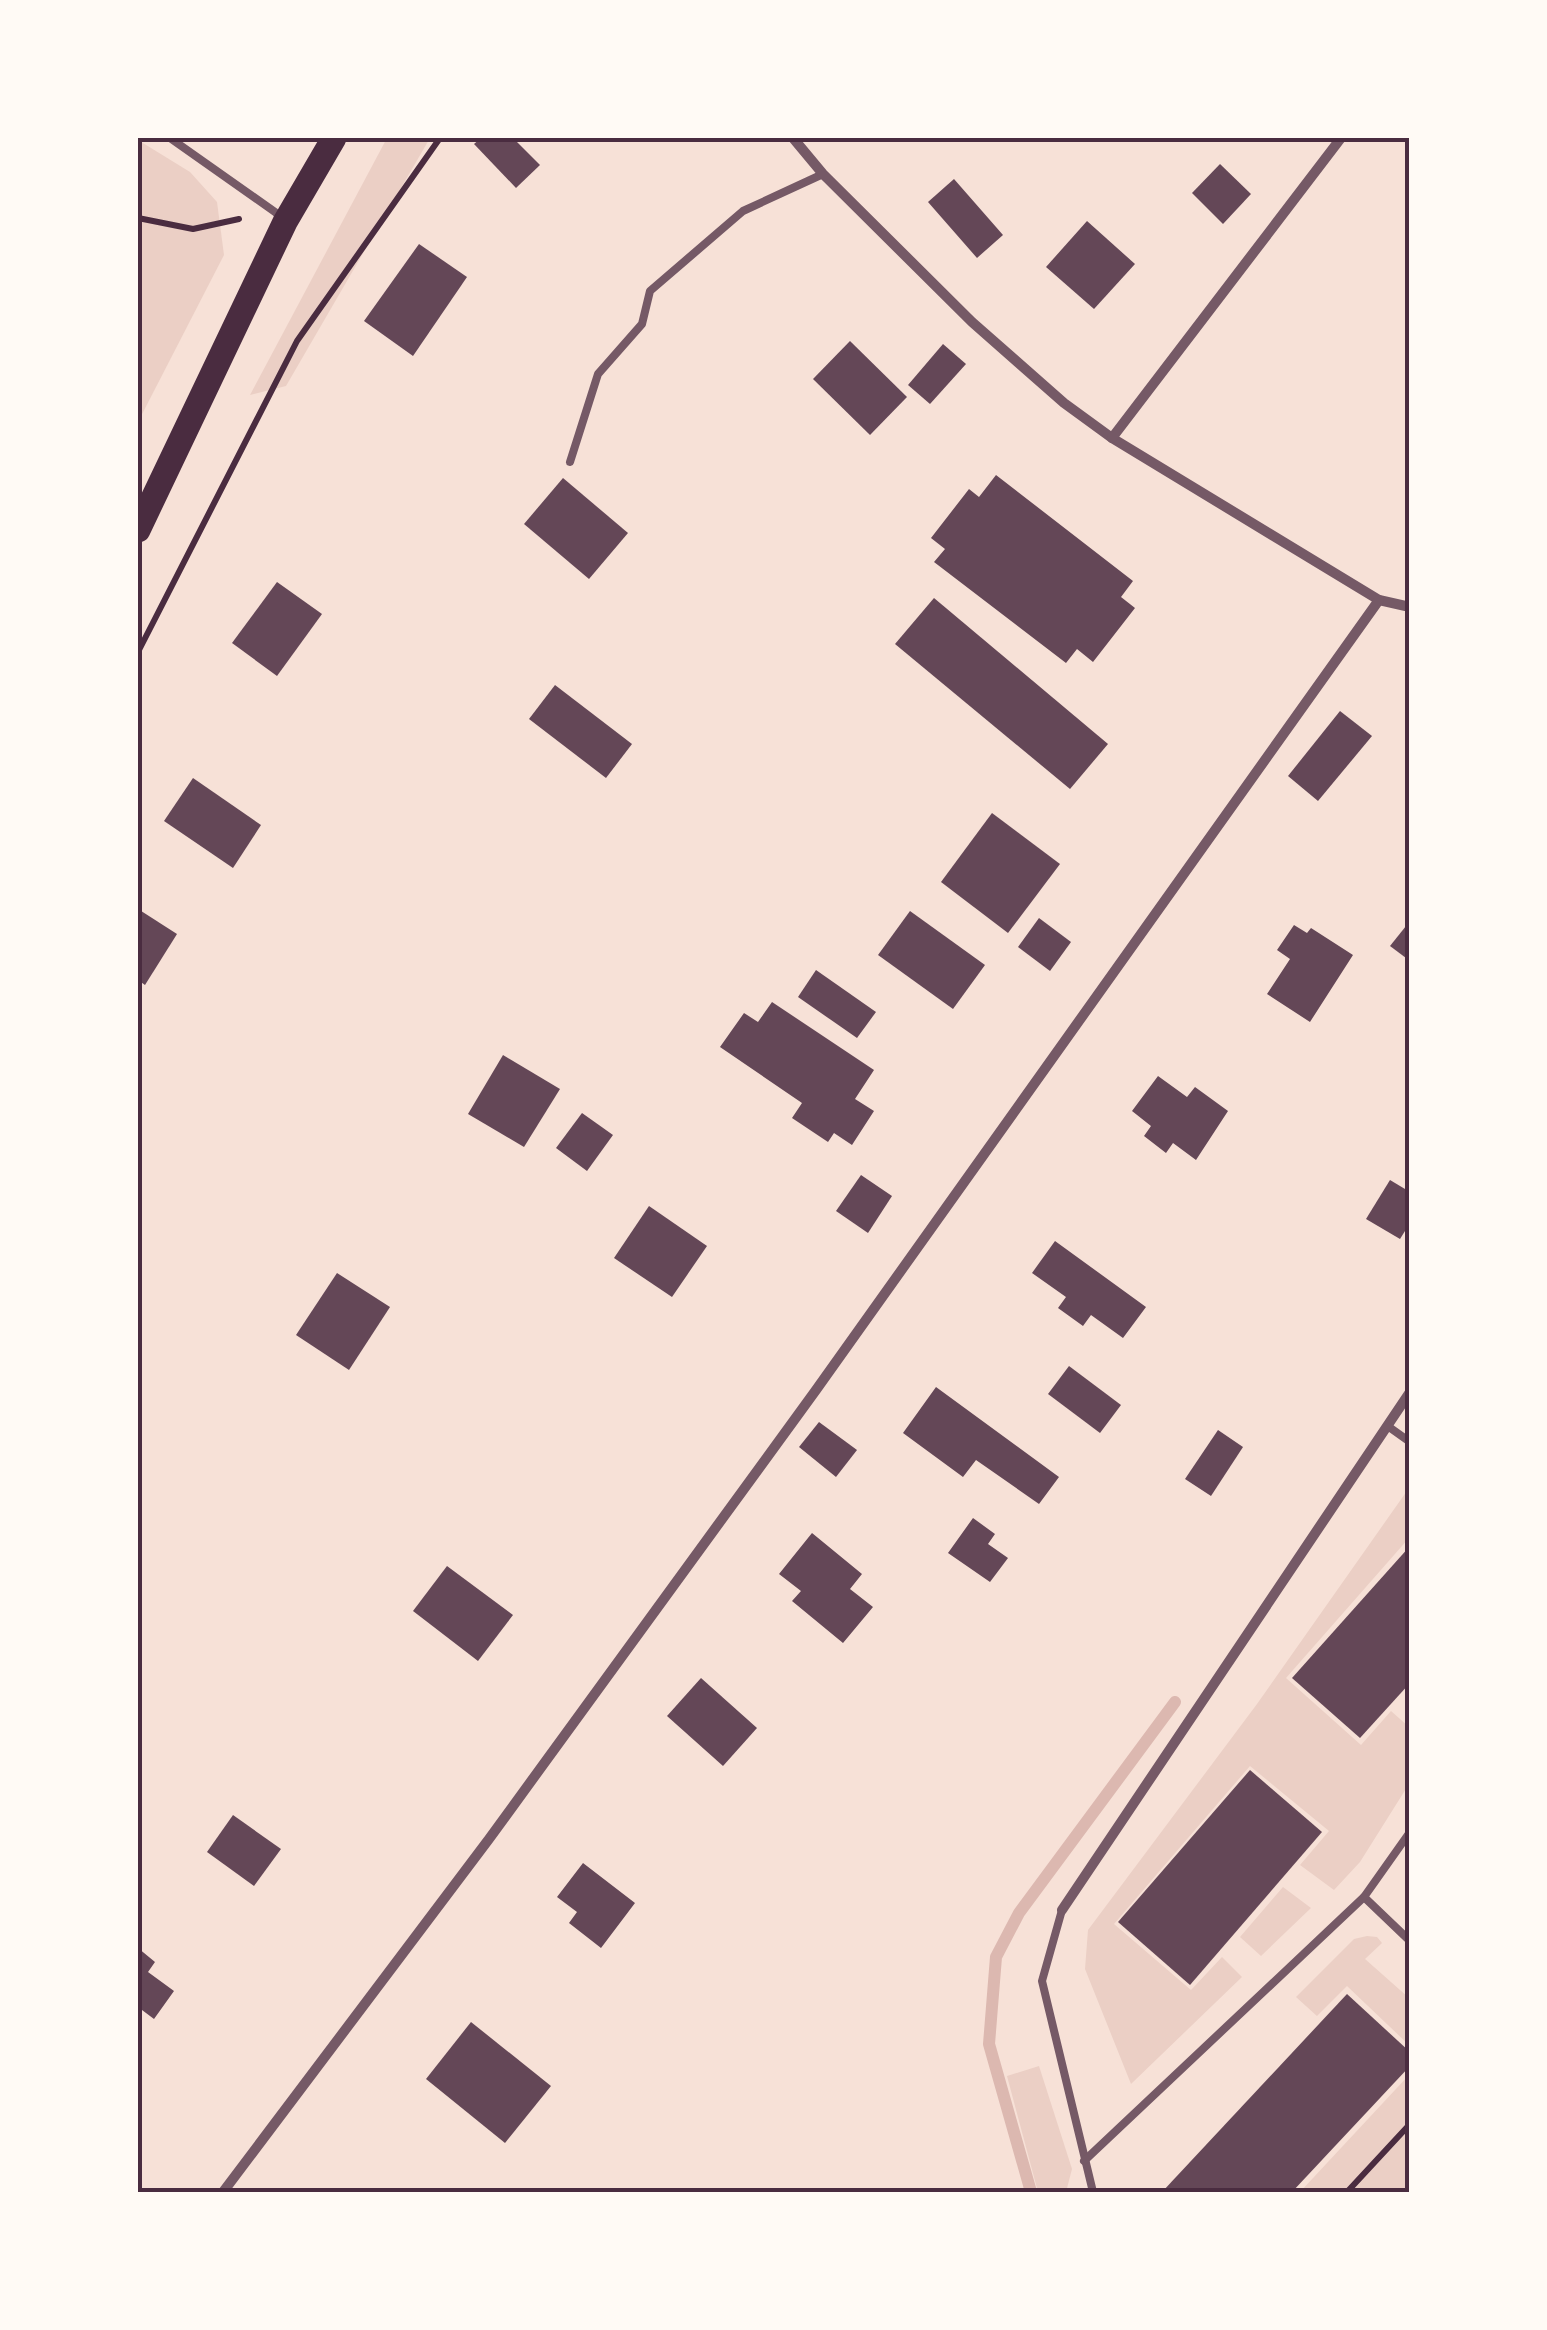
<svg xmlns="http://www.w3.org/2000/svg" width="1547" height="2330" viewBox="0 0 1547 2330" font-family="'Fira Sans',sans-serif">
<rect width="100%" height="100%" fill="#f7e1d7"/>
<g fill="#ebcfc5">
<path d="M 387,138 L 430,138 L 286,386 L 250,395 Z"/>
<path d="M 138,140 L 190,172 L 217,202 L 224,255 L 138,422 Z"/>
<path d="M 1409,1488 L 1409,1538 L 1286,1678 L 1361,1745 L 1391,1711 L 1409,1727 L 1409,1784 L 1360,1862 L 1334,1890 L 1300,1865 L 1329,1831 L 1250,1766 L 1114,1924 L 1191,1990 L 1222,1957 L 1242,1977 L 1131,2084 L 1085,1969 L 1088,1930 L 1257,1704 Z"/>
<path d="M 1283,1887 L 1311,1908 L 1261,1956 L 1240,1937 Z"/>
<path d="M 1367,1936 L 1377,1937 L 1382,1943 L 1365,1959 L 1409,1998 L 1409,2045 L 1347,1986 L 1317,2016 L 1296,1997 L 1354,1939 Z"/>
<path d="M 1039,2066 L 1072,2169 L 1066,2192 L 1038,2192 L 1007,2076 Z"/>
<path d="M 1409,2075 L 1409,2192 L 1300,2192 Z"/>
</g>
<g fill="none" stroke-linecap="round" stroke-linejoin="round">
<path stroke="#dcb8b0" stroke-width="12" d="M 1031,2192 L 989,2044 L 996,1957 L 1019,1913 L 1175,1702"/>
</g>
<g fill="#644757">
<path d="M 481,138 L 513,138 L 540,165 L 516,188 L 474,144 Z"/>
<path d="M 1220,164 L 1251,194 L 1223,224 L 1192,193 Z"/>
<path d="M 954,179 L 1003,235 L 977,258 L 928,202 Z"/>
<path d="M 1087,221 L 1135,264 L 1094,309 L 1046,267 Z"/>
<path d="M 419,244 L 467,277 L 413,356 L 364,321 Z"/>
<path d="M 850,341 L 907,397 L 870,435 L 813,379 Z"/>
<path d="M 943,344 L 966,364 L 930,404 L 908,385 Z"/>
<path d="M 996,475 L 1133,581 L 1121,597 L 1135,608 L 1093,662 L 1077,649 L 1066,663 L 934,562 L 945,549 L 931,538 L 969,489 L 979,497 Z"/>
<path d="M 563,478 L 628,533 L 589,579 L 524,524 Z"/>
<path d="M 277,582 L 322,614 L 277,676 L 232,643 Z"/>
<path d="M 934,598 L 1108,744 L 1070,789 L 895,644 Z"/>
<path d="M 555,685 L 632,744 L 606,778 L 529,719 Z"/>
<path d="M 1340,711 L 1372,736 L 1318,801 L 1288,776 Z"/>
<path d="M 193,778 L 261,825 L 233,868 L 164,821 Z"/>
<path d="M 992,813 L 1060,864 L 1008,933 L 941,882 Z"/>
<path d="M 138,909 L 177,934 L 145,985 L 138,980 Z"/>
<path d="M 910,911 L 985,965 L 953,1009 L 878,955 Z"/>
<path d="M 1039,918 L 1071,942 L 1050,971 L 1018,947 Z"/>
<path d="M 1410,921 L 1410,961 L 1390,946 Z"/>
<path d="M 1294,925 L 1307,933 L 1311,928 L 1353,955 L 1310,1022 L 1267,994 L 1290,959 L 1277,950 Z"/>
<path d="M 816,970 L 876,1012 L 857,1038 L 798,997 Z"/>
<path d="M 772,1002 L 874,1070 L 855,1099 L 874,1111 L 852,1145 L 834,1133 L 828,1142 L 792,1118 L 802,1103 L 720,1047 L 744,1013 L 758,1022 Z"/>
<path d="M 503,1055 L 560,1089 L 524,1147 L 468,1114 Z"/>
<path d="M 1158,1076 L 1187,1097 L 1195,1087 L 1228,1111 L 1196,1160 L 1173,1143 L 1166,1153 L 1144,1136 L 1151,1126 L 1132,1111 Z"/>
<path d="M 582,1113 L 613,1135 L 587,1171 L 556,1148 Z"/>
<path d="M 861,1175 L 892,1196 L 868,1233 L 836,1211 Z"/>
<path d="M 1390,1180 L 1410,1192 L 1410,1223 L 1400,1239 L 1366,1219 Z"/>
<path d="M 649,1206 L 707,1246 L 672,1297 L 614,1258 Z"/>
<path d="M 1055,1241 L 1146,1307 L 1123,1338 L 1091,1315 L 1083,1326 L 1058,1308 L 1066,1297 L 1032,1273 Z"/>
<path d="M 337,1273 L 390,1307 L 349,1370 L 296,1335 Z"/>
<path d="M 1069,1366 L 1121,1405 L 1100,1433 L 1048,1394 Z"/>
<path d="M 936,1387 L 1059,1477 L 1039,1504 L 976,1460 L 963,1477 L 903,1433 Z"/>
<path d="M 819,1422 L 857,1450 L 836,1477 L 799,1447 Z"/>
<path d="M 1218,1430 L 1243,1447 L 1211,1496 L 1185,1479 Z"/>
<path d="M 973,1518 L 995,1534 L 988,1544 L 1008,1558 L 990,1582 L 948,1553 Z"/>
<path d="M 812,1533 L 862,1574 L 850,1589 L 873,1607 L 843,1643 L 792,1601 L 801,1591 L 779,1574 Z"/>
<path d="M 1410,1546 L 1410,1683 L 1360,1738 L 1292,1678 Z"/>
<path d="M 447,1566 L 513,1615 L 478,1661 L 413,1611 Z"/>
<path d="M 701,1678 L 757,1728 L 723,1766 L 667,1716 Z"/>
<path d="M 1250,1770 L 1322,1832 L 1190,1985 L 1118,1922 Z"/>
<path d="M 233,1815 L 281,1849 L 254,1886 L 207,1852 Z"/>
<path d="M 583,1863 L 635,1903 L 601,1948 L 569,1923 L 577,1912 L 557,1897 Z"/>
<path d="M 138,1948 L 155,1962 L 148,1972 L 174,1991 L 154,2019 L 138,2007 Z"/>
<path d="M 1347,1994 L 1410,2052 L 1410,2066 L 1292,2192 L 1162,2192 Z"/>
<path d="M 471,2022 L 551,2086 L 505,2143 L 426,2079 Z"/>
</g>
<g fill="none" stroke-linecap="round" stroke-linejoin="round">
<g stroke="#4a2c40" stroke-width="6">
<path d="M 138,218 L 193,229 L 239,219"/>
<path d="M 138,652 L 297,341 L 440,138"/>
<path d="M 1347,2192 L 1410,2124"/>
</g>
<g stroke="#755966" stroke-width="8">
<path d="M 170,138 L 275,212 L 283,220"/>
<path d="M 570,462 L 598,374 L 642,324 L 650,291 L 743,211 L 823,174"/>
<path d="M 1389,1427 L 1410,1442"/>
<path d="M 1364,1897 L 1410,1941"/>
<path d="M 1062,1910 L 1042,1981 L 1093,2192"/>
<path d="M 1084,2161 L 1364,1897 L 1410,1832"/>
</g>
<g stroke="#755966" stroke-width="10">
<path d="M 793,138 L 823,174 L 972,322 L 1064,403 L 1112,438 L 1379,600 L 1410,607"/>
<path d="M 1112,438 L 1341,138"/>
<path d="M 1062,1910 L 1410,1392"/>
<path d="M 223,2192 L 489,1839 L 816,1390 L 1379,600"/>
</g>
<path stroke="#4a2c40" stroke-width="25" d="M 138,530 L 285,222 L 334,138"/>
</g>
<rect width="1547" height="2330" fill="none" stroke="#fffaf5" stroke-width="280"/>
<rect x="140" y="140" width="1267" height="2050" fill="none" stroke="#4a2c40" stroke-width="4"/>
</svg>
